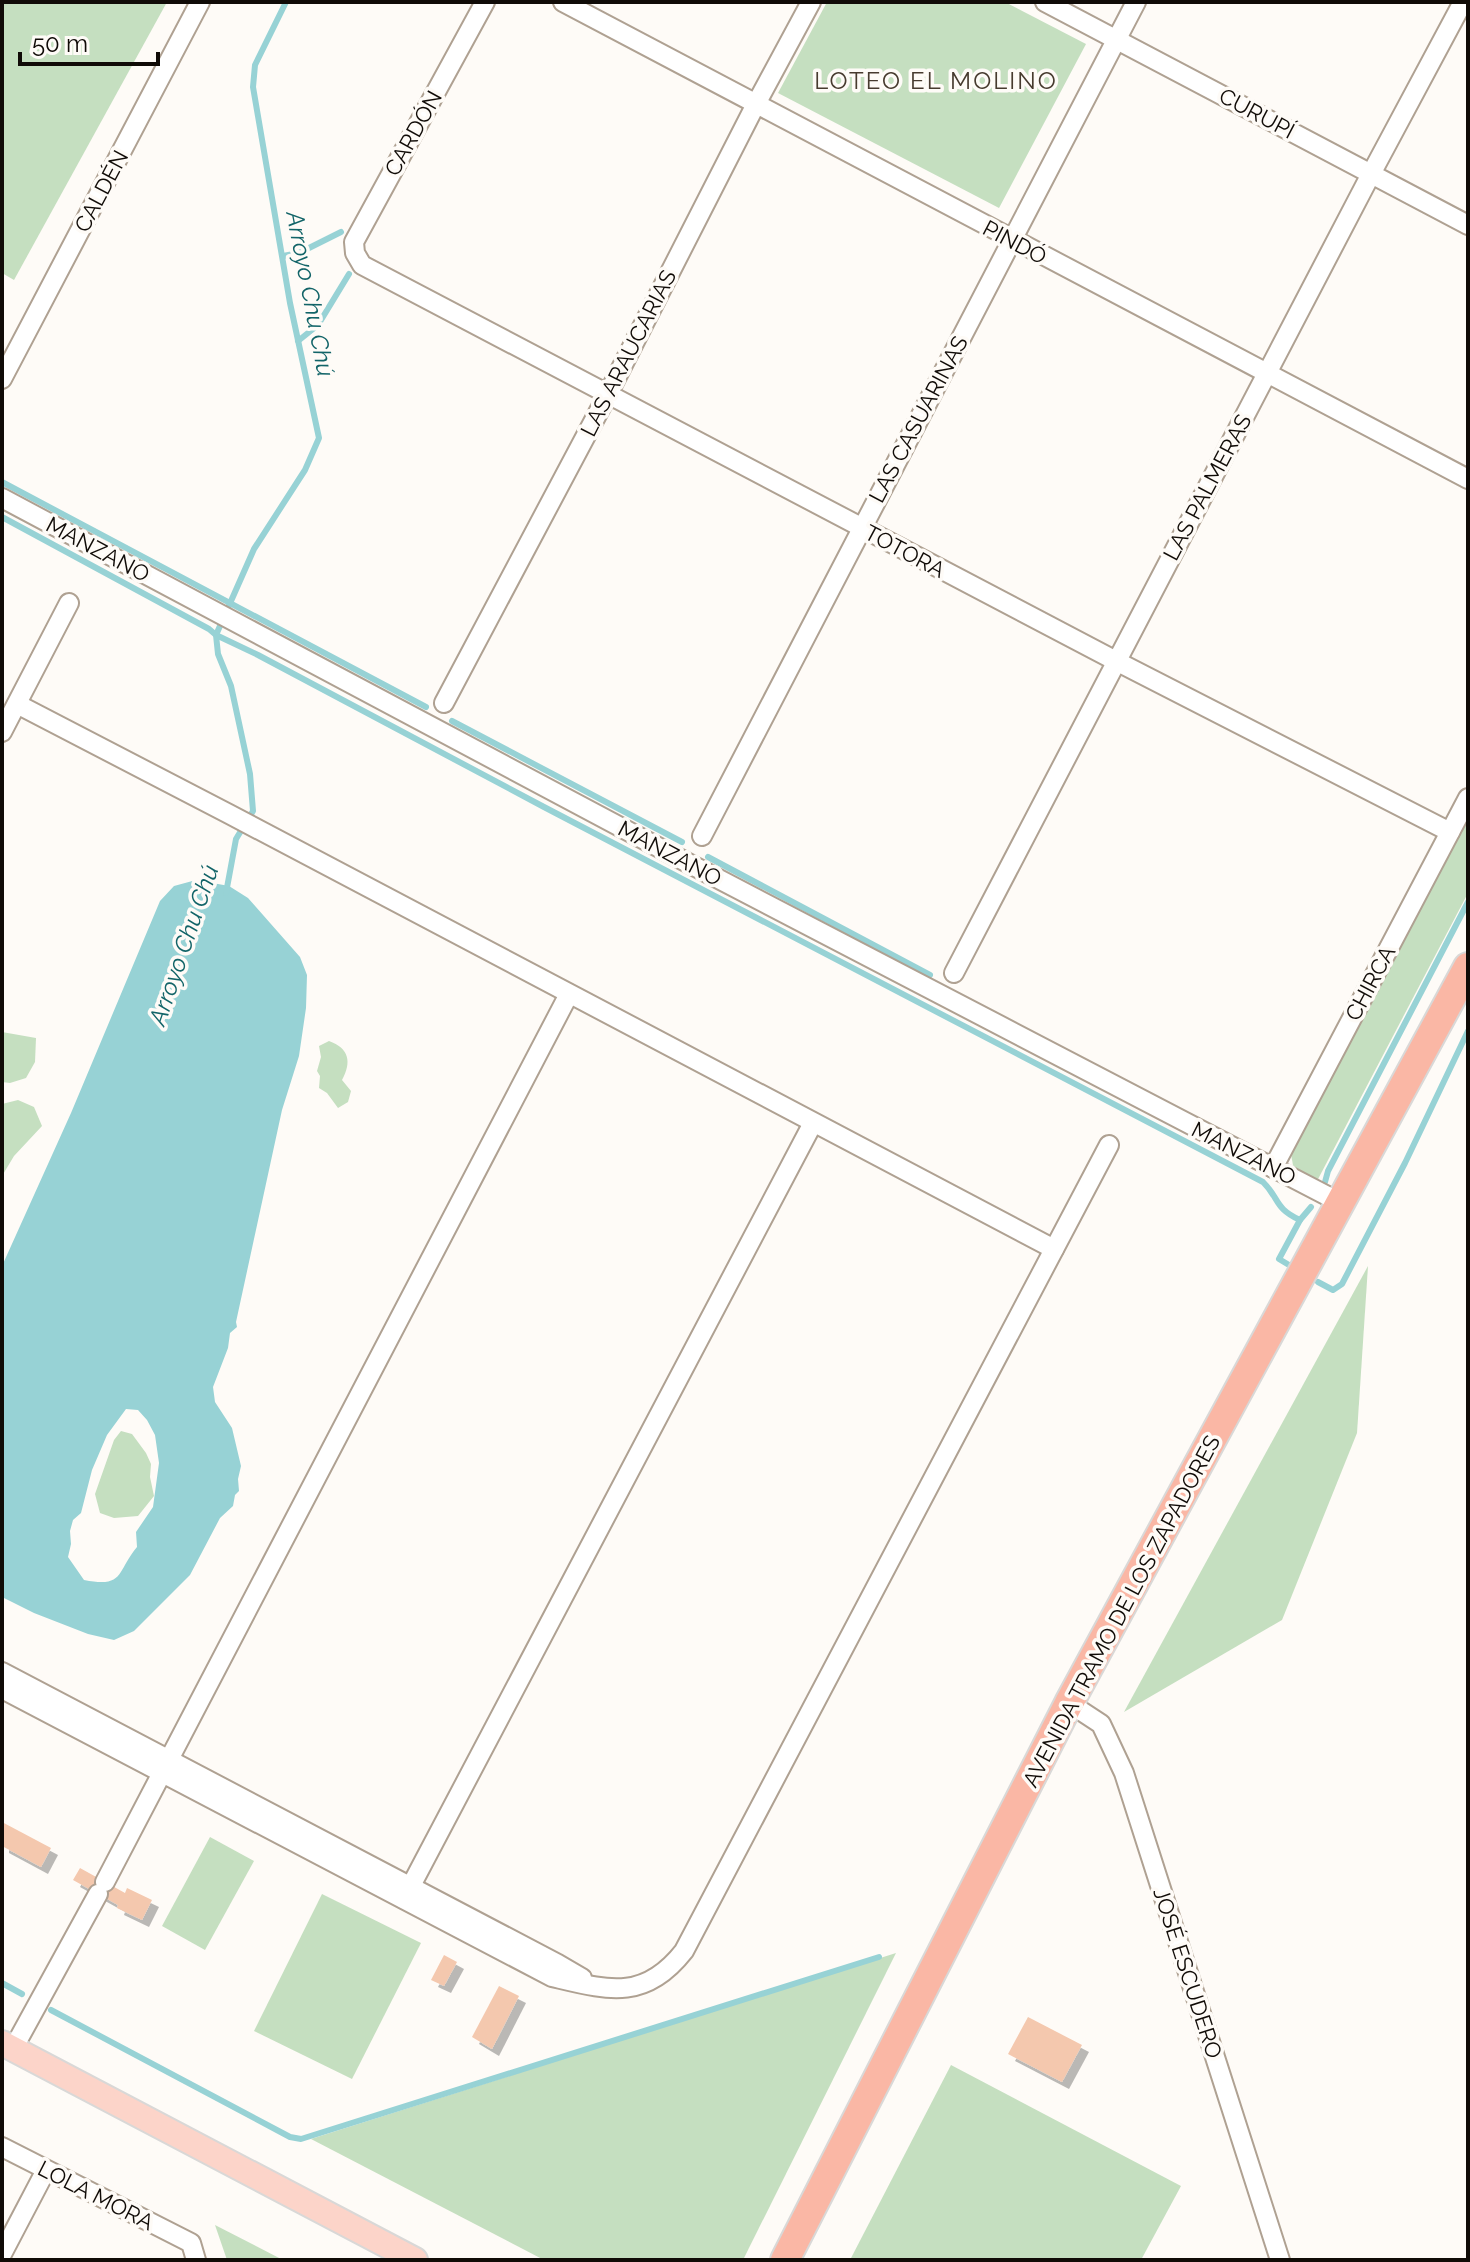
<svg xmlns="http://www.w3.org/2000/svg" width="1470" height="2262" viewBox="0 0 1470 2262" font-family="Raleway,sans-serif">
<defs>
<filter id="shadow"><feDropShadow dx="7" dy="7" stdDeviation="0" flood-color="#0004"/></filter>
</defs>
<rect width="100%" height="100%" fill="#fefbf7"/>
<g fill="#c5dfc0">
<path d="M 2,2 L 167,2 L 14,280 L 2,273 Z"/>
<path d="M 827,2 L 1005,2 L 1086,44 L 999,208 L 778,93 Z"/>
<path d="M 1468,820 L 1468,893 L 1316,1183 L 1294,1171 L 1291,1154 Z"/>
<path d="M 2,1032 L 36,1038 L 35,1062 L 26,1078 L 10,1083 L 2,1082 Z"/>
<path d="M 329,1041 C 349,1048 352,1062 342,1080 L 351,1091 L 348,1102 L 338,1108 L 327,1093 L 319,1088 L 320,1076 L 317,1071 L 321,1057 L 319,1046 Z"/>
<path d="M 18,1100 L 34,1107 L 42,1126 L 14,1156 L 2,1176 L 2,1104 Z"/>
<path d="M 1368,1266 L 1357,1433 L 1282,1620 L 1124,1712 Z"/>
<path d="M 121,1431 L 132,1434 L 146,1453 L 151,1464 L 150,1477 L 154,1496 L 138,1516 L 114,1518 L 100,1513 L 95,1494 L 114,1440 Z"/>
<path d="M 210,1837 L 254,1861 L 205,1950 L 162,1926 Z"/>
<path d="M 322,1894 L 421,1943 L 352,2079 L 254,2031 Z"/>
<path d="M 896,1953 L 743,2260 L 544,2260 L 311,2139 Z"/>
<path d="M 951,2065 L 1181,2186 L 1141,2260 L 850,2260 Z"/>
<path d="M 215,2225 L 283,2260 L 227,2260 Z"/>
</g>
<path fill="#97d2d5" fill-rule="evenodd" d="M 196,880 L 229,886 L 248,898 L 300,957 L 307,975 L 306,1008 L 299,1056 L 282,1110 L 236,1322 L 237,1327 L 230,1333 L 228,1348 L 213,1387 L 215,1402 L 232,1428 L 241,1466 L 238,1479 L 239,1491 L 235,1495 L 233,1506 L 220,1518 L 190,1575 L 134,1631 L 114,1640 L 88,1634 L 34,1613 L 2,1597 L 2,1266 L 71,1113 L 160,901 L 174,886 ZM 126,1409 L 138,1410 L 147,1420 L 155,1435 L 159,1463 L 153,1507 L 136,1532 L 137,1547 C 116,1572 125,1588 84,1580 L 68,1557 L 71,1544 L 70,1531 L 73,1520 L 81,1513 L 92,1470 L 107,1435 Z"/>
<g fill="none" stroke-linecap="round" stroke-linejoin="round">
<g stroke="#97d2d5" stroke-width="6">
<path d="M 283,256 L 299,253 L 341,232"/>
<path d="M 298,341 L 318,325 L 349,274"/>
<path d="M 2,482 L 426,707"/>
<path d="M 2,517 L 209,629 L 216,635 L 258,655 L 544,807 L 1263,1182 C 1280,1199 1274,1208 1300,1220 L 1279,1259 L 1289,1265"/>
<path d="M 452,721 L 682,842"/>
<path d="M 708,857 L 930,975"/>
<path d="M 226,893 L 236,839 L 253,811 L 250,774 L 231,686 L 218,654 L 216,635 L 254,549 L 305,470 L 319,438 L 290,303 L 253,87 L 255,65 L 286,2"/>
<path d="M 1325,1182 L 1328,1171 L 1468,902"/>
<path d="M 1300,1220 L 1311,1207"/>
<path d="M 1318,1282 L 1333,1290 L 1342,1284 L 1405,1163 L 1468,1031"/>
<path d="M 2,1983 L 22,1994"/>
<path d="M 51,2010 L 290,2137 L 301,2139 L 879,1957"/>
</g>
</g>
<g fill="#f4c8ae" filter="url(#shadow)">
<path d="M 2,1822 L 51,1848 L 41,1867 L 2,1846 Z"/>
<path d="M 80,1868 L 125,1893 L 127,1888 L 152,1900 L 142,1920 L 117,1908 L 118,1905 L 73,1880 Z"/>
<path d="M 444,1955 L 457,1962 L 444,1986 L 431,1980 Z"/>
<path d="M 499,1986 L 519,1996 L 492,2049 L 472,2037 Z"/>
<path d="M 1028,2017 L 1082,2045 L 1062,2082 L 1008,2054 Z"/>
</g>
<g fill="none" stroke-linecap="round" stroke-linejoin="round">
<defs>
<g id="minor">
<path d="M 485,2 L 354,242 L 355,253 L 362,265 L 1116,661 L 1450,832"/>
<path d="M 563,2 L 1468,479"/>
<path d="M 1045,2 L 1468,225"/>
<path d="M 2,379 L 200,2"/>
<path d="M 2,498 L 688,863 L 1341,1203"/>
<path d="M 444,703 L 608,394 L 756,104 L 811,2"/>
<path d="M 17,704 L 229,814 L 1054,1249"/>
<path d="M 2,732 L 69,603"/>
<path d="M 702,836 L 1136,2"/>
<path d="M 954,973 L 1371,174 L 1463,2"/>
<path d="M 1273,1168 L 1468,798"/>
<path d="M 2,1672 L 558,1964 L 582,1978"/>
<path d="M 2,1689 L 552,1977 C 607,1990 644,2002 684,1951 L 1109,1145"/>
<path d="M 1069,1703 L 1101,1724 L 1124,1773 L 1280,2260"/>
<path d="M 105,1882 L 569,994"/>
<path d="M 404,1899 L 813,1123"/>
<path d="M 13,2049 L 98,1894"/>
<path d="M 2,2147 L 191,2243 L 196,2260"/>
<path d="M 2,2254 L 46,2170"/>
</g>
<path id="major" d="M 2,2043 L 415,2260"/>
<path id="highway" d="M 785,2260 L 1069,1703 L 1468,967"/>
</defs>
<use href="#minor" stroke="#afa192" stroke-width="22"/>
<use href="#major" stroke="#d9d8d7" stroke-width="28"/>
<use href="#highway" stroke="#d9d8d7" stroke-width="32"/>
<use href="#minor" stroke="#fff" stroke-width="18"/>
<use href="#major" stroke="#fcd4c9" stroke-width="24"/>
<use href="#highway" stroke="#fab7a5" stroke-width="28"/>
</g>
<g text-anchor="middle" stroke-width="7" stroke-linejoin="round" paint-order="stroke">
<g font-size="22" fill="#100b07" stroke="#fefbf7">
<text transform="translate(1257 113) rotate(28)" y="8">CURUPÍ</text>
<text transform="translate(413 133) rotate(-61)" y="8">CARDÓN</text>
<text transform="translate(101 191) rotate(-62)" y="8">CALDÉN</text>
<text transform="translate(1015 242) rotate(28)" y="8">PINDÓ</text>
<text transform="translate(628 353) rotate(-63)" y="8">LAS ARAUCARIAS</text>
<text transform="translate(918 419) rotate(-62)" y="8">LAS CASUARINAS</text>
<text transform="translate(1207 487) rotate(-62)" y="8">LAS PALMERAS</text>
<text transform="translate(98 549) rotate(28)" y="8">MANZANO</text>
<text transform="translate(905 551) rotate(28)" y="8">TOTORA</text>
<text transform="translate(670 853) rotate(28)" y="8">MANZANO</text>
<text transform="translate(1370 983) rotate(-62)" y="8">CHIRCA</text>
<text transform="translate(1244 1153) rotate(27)" y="8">MANZANO</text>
<text transform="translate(1121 1611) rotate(-62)" y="8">AVENIDA TRAMO DE LOS ZAPADORES</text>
<text transform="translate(1188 1973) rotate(72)" y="8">JOSÉ ESCUDERO</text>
<text transform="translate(96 2195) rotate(27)" y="8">LOLA MORA</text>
</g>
<g font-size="24" letter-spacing="2" fill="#473b2f" stroke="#fefbf7">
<text x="936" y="89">LOTEO EL MOLINO</text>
</g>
<g font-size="24" font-style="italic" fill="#126468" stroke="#fefbf7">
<text transform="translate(310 294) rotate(79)" y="8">Arroyo Chu Chú</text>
<text transform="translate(184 945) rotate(-71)" y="8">Arroyo Chu Chú</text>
</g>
</g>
<rect width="1470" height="2262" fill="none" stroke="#100b07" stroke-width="8"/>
<path d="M20 52v12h138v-12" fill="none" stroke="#100b07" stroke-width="4"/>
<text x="32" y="52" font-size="24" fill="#100b07" stroke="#fefbf7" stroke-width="6" paint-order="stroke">50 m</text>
</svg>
